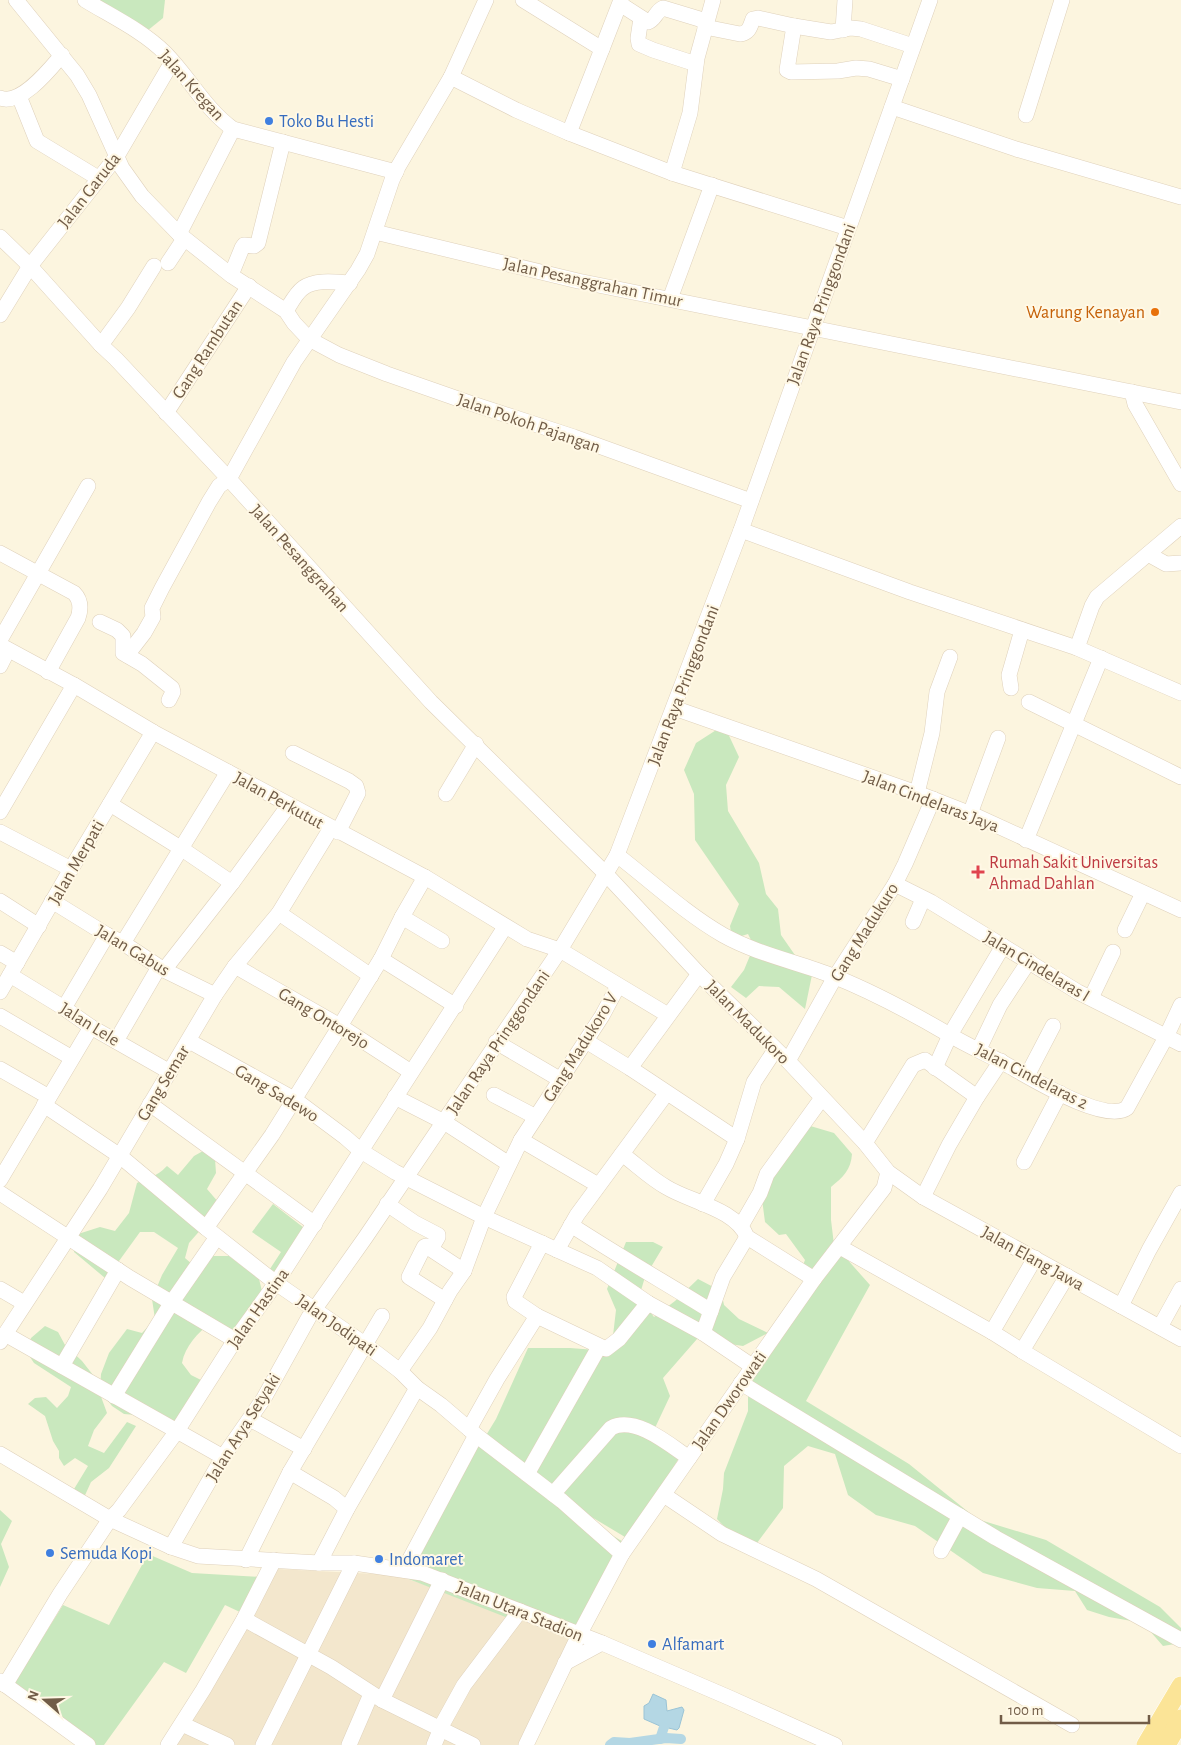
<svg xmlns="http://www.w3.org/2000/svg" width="1181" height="1745" viewBox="0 0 1181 1745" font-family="'Alegreya Sans',sans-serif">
<rect width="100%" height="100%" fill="#fcf5df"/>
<path fill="#f3e7cd" d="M 277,1569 L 396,1575 L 576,1637 L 520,1745 L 172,1745 Z"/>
<g fill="#c9e8be">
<path d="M 90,0 L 165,0 L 163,18 L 147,31 Z"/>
<path d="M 724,725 L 739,757 L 726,785 L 728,811 L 759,863 L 766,894 L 778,909 L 781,935 L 797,958 L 813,970 L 805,1009 L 779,987 L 759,986 L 746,998 L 731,987 L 744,970 L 754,946 L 748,934 L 732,939 L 730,926 L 739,904 L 695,840 L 694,794 L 684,770 L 696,743 Z"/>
<path d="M 807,1125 L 834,1133 L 852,1154 C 851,1170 843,1177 831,1187 L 831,1220 L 835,1253 L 838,1249 L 870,1285 L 806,1401 L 909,1464 L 977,1519 L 1046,1540 L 1160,1607 L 1181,1628 L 1181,1643 L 1163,1646 L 1143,1623 L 1109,1617 L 1087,1610 L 1075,1591 L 1037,1588 L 983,1573 L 915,1526 L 876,1515 L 848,1495 L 835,1454 L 808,1446 L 784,1466 L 783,1508 L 757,1543 L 738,1541 L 717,1519 L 723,1489 L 724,1473 L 748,1411 L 748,1372 L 813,1282 L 799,1275 L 805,1260 L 786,1234 L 779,1235 L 765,1222 L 760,1184 Z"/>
<path d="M 203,1151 L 215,1159 L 216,1173 L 207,1189 L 219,1203 L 203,1227 L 189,1243 L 185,1258 L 200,1271 L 212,1256 L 229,1256 L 259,1279 L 262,1291 L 236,1328 L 226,1332 L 211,1322 C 198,1333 185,1346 182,1363 L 191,1375 L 205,1382 L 177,1424 L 136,1415 L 124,1414 L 112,1406 L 100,1390 L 101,1374 L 109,1353 L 127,1329 L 142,1333 L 155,1319 L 152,1299 L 162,1275 L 178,1248 L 154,1232 L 140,1232 L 119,1261 L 113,1273 L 105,1278 L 74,1252 L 75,1235 L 100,1227 L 115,1231 L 129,1213 L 137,1183 C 151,1176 155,1178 167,1166 L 178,1175 L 194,1156 Z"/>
<path d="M 273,1204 L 308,1231 L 276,1283 L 268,1272 L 281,1252 L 252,1232 Z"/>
<path d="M 626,1242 L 653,1242 L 663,1247 L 645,1277 L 639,1297 L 654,1317 L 675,1301 L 698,1279 L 721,1291 L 724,1305 L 739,1319 L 768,1333 L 743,1346 L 697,1339 L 663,1378 L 670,1396 L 654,1430 L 679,1458 L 630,1540 L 590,1516 L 485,1437 L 496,1419 L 528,1348 L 570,1348 L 596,1350 L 612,1344 L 616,1310 L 607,1289 Z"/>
<path d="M 45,1326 L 58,1332 L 65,1345 L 82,1361 L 93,1375 L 107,1413 L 94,1430 L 88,1446 L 104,1453 L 127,1422 L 136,1426 L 109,1468 L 91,1482 L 81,1504 L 71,1494 L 88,1466 L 75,1458 L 64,1466 L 59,1458 L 59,1451 L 53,1441 L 45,1416 L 28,1404 L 35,1398 L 46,1397 L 57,1408 L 68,1396 L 71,1387 L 34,1363 L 26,1351 L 31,1338 Z"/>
<path d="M 476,1435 L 560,1504 L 625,1543 L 577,1631 L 508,1618 L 406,1578 Z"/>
<path d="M 0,1510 L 12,1521 L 1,1544 L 9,1567 L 0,1587 Z"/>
<path d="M 148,1554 L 192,1573 L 262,1577 L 242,1613 L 225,1605 L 186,1673 L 164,1662 L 104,1745 L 88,1745 L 8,1693 L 63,1605 L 109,1625 Z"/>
</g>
<path fill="#b4d7e4" stroke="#9bc4d6" d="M 653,1694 L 666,1700 L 667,1711 L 682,1707 L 684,1710 L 679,1728 L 677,1730 L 660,1726 L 644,1719 L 644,1706 L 649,1703 Z"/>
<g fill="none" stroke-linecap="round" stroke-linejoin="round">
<g stroke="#b4d7e4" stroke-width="10">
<path d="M 660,1739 L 664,1727"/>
<path d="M 610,1745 L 614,1742 L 630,1743 L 666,1738 L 681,1739"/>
</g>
<defs>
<g id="minor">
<path d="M 16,0 L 77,75 L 89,95 L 122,168 L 142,196 L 179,234 L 232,276 L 286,311 L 294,323 L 309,339 L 339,355 L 387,374 L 467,402 L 574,437 L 751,501"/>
<path d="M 85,0 C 111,16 143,31 165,53 C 189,77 205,109 233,129 L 396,172"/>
<path d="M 523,0 L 602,49 L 569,133"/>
<path d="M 620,4 L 648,22 C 655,20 656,11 663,8 L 706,21"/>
<path d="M 641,18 L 638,38 L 639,44 L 653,50 L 696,64"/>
<path d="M 794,26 L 787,70 L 791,72 L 838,71 L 856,68 L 869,69 L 902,79"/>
<path d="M 705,27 L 740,34 C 749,33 750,27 753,19 L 758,18 L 794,26 L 831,32 L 851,28 L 861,29 L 913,46"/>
<path d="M 843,30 L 845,0"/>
<path d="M 602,49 L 621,0"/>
<path d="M 451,77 L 486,0"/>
<path d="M 19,96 L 37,141 L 98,178"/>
<path d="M 0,98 C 21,106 50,69 62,55"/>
<path d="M 892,107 L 1016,149 L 1181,197"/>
<path d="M 1026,115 L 1062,0"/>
<path d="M 672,173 L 690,113 L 697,58 L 713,0"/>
<path d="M 375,232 L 578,281 L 1181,402"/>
<path d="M 179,234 L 233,129"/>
<path d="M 0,237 L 30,266 L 101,345 L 116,359 L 229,479 L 431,702 L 605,873 L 699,974 L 788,1061 L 865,1143 L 888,1172 L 923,1197 L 1181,1339"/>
<path d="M 168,263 L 184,239"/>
<path d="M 231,275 L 242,248 L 244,245 L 254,246 L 258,243 L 283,142"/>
<path d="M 670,299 L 712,185"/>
<path d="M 286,311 C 291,303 296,293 303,288 C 315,279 336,282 350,283"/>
<path d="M 0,315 L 30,266 L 117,156 L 172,62"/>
<path d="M 101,345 L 128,308 L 154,266"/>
<path d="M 1132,392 L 1135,404 L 1181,484"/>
<path d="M 166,413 L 249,286"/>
<path d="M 741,530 L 910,592 L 1077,648 L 1181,693"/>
<path d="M 0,553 L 74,593 C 81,600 81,609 78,618 L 48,672"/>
<path d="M 1148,554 L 1166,564 L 1181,563"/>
<path d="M 100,622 L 117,630 L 123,636 L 123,653 L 142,664 L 172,688 L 173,692 L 169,700"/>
<path d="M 0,640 L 88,486"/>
<path d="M 0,645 L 74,685 L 153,732 L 425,877 L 527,939 L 560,950 L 668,1015"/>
<path d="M 1077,648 L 1092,606 L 1097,597 L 1181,526"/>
<path d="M 127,655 L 144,633 L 153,617 L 152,608 L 162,588 L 209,502 L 219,486 L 229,479 L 294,362 L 358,270 L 367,254 L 392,180 L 398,167 L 451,77 L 516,110 L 569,133 L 672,173 L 848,228"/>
<path d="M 0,666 L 8,650"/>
<path d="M 1011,688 L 1009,675 L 1022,630"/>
<path d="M 1029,702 L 1181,777"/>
<path d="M 674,708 L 917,793 L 976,816 L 1181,910"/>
<path d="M 293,753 L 349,781 L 356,786 L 358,793 L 338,832"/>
<path d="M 917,793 L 932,733 L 937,692 L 950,657"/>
<path d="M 446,794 L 476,744"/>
<path d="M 110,804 L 182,849 L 232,883"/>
<path d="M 0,812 L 74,685"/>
<path d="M 970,814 L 998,738"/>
<path d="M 0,832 L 71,869"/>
<path d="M 1026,840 L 1101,658"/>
<path d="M 617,855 C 652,882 685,913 723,935 C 757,954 797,962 833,976 C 873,992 912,1013 948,1034 C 968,1046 989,1055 1009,1066 C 1031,1078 1105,1124 1127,1108 L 1166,1037 L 1181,1005"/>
<path d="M 895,884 L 931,902 L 1078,992 L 1181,1044"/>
<path d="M 0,901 L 39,926"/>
<path d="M 52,901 L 107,935 L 123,943 L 164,970 L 215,995"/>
<path d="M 279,913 L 371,976"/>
<path d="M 402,917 L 442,941"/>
<path d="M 913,922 L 923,899"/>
<path d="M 1125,930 L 1143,893"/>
<path d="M 123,943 L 228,772"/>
<path d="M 0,953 L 17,963"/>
<path d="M 381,959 L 456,1006"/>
<path d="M 235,966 L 340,1026 L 411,1072"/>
<path d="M 164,970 L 232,883 L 289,805"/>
<path d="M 10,975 L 64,1008 L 91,1027 L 170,1072"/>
<path d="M 0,992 L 71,869 L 153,732"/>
<path d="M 1091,998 L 1113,952"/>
<path d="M 64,1008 L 107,935"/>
<path d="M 0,1016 L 72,1058"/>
<path d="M 116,1041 L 159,967"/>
<path d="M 189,1041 L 294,1099 L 345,1137 L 361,1151 L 395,1172 L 484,1217 L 597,1268 L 648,1303 L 703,1333 L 752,1366"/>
<path d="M 586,1041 L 630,1068 L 737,1139"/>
<path d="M 496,1042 L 561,1080"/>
<path d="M 979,1049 L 1000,1005 L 1029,961"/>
<path d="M 788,1061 L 835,977 L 895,884 L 905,864 L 933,799"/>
<path d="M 630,1068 L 699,974"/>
<path d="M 935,1068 L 950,1035 L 1003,946"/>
<path d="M 0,1069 L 49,1097"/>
<path d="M 1025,1074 L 1029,1072 L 1053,1026"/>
<path d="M 494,1095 L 536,1117"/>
<path d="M 395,1097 L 444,1122 L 509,1164"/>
<path d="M 150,1104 L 315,1224"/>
<path d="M 44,1105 L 120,1156 L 206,1228 L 276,1283 L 366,1345 L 400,1371 L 417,1388 L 441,1405 L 476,1435 L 562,1501 L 622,1554"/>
<path d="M 521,1140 L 598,1185"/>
<path d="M 865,1143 L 913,1065 L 925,1060 L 977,1097"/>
<path d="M 622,1154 C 637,1165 650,1178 666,1187 C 690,1202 736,1209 747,1237 L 814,1279"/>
<path d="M 1024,1162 L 1060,1093"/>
<path d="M 0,1180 L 91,1027"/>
<path d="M 0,1193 L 130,1278 L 235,1340"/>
<path d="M 923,1197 L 949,1145 L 977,1097 L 1001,1061"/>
<path d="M 387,1204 L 415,1223 L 438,1235 L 438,1237 L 431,1249"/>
<path d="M 703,1204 L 726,1164 L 737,1139 L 754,1082 L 775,1050"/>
<path d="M 571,1225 C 617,1255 664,1282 711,1311"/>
<path d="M 741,1226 L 760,1193 L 767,1174 L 822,1098"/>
<path d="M 206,1228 L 272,1135 L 340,1026 L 381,959 L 402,917 L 425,877"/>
<path d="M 840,1247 L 992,1332 L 1022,1351 L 1181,1446"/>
<path d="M 557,1250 L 577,1215 L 666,1094"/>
<path d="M 0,1289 L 24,1303"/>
<path d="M 445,1300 L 409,1277 L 424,1247 L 426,1246 L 464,1271"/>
<path d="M 1121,1306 L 1149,1250 L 1181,1193"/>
<path d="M 537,1316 L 515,1301 L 514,1297 L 542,1243"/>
<path d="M 1160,1327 L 1181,1289"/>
<path d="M 992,1332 L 1035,1258"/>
<path d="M 703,1333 L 723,1277 L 747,1237"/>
<path d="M 5,1334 L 223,1457"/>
<path d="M 0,1342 L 100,1189 L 215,995 L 235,966 L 279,913 L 331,828"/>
<path d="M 1022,1351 L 1067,1276"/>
<path d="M 62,1366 L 118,1270"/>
<path d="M 400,1371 L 430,1328 L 450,1291 L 464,1271 L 484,1217 L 521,1140 L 602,1016 L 618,986"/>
<path d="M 741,1383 L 996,1538 L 1181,1640"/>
<path d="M 114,1396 L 172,1302 L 217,1237"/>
<path d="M 250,1419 L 304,1449"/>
<path d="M 469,1429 L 497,1379 L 537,1316 L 606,1349 L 619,1339 L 648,1303"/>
<path d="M 0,1454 L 110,1519 L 171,1547 L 198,1556 L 319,1563 L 354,1563 L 422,1573 L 602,1643 L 730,1698 L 835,1745"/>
<path d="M 290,1472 L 334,1498 L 347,1509"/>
<path d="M 527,1474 L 599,1347"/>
<path d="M 553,1494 L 611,1428 C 635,1415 670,1445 689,1458"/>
<path d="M 664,1495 L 722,1534 L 816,1579 L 1072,1725"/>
<path d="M 171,1547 L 223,1457 L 264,1398 L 309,1317 L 365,1238 L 560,950 L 617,855 L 741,530 L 930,0"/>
<path d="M 941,1551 L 960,1516"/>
<path d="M 246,1560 L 290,1472 L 382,1316"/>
<path d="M 319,1563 L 347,1509 L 417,1388"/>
<path d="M 404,1570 L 476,1435"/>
<path d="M 244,1619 L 331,1667 L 382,1700 L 473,1745"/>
<path d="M 565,1663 L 602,1643"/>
<path d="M 0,1681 L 88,1745"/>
<path d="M 5,1685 L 60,1594 L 110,1519 L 119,1510 L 177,1431 L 235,1340 L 276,1283 L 505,927"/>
<path d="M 382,1700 L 442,1580"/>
<path d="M 182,1724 L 227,1745"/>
<path d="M 168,1745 L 203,1690 L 244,1619 L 274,1560"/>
<path d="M 263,1745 L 354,1563"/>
<path d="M 349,1745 L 371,1694"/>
<path d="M 434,1745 L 443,1723 L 464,1685 L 520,1611"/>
<path d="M 526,1745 L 579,1635 L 622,1554 L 814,1279 L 884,1188 L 888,1172"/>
</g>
<g id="major">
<path d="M 1146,1745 L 1181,1686"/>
<path d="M 1166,1745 L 1181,1719"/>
</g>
</defs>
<use href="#minor" stroke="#dfd1bb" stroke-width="16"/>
<use href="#major" stroke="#fff" stroke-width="20"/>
<use href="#minor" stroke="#fff" stroke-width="15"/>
<use href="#major" stroke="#fbe497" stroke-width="19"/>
</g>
<g fill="#3f7fe0" stroke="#fff8e5" stroke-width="2">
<circle cx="269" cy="121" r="5"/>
<circle cx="50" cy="1553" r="5"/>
<circle cx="379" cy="1559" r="5"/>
<circle cx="652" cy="1644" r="5"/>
</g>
<circle fill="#e8710a" stroke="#fff8e5" stroke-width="2" cx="1155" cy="312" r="5"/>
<path fill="#e0444e" stroke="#fff8e5" stroke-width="2" d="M975.5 864.5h5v5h5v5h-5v5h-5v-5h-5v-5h5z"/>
<g text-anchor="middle" stroke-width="4" stroke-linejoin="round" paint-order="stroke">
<g font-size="18" fill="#715c47" stroke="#fff8e5">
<text transform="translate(192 85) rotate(48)" y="6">Jalan Kregan</text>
<text transform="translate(89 190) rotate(-52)" y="6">Jalan Garuda</text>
<text transform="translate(593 282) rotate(12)" y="6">Jalan Pesanggrahan Timur</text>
<text transform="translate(821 304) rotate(-70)" y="6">Jalan Raya Pringgondani</text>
<text transform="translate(207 349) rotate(-57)" y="6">Gang Rambutan</text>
<text transform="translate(529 423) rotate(19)" y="6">Jalan Pokoh Pajangan</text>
<text transform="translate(300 558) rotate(48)" y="6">Jalan Pesanggrahan</text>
<text transform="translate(683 685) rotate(-69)" y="6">Jalan Raya Pringgondani</text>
<text transform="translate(279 800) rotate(29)" y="6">Jalan Perkutut</text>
<text transform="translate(931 801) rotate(21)" y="6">Jalan Cindelaras Jaya</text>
<text transform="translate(76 862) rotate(-60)" y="6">Jalan Merpati</text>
<text transform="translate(864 932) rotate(-58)" y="6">Gang Madukuro</text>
<text transform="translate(133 950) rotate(31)" y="6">Jalan Gabus</text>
<text transform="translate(1037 966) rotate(31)" y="6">Jalan Cindelaras I</text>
<text transform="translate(324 1018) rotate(31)" y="6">Gang Ontorejo</text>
<text transform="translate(748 1022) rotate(45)" y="6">Jalan Madukoro</text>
<text transform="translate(90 1024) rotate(32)" y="6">Jalan Lele</text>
<text transform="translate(498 1042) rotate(-56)" y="6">Jalan Raya Pringgondani</text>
<text transform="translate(580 1047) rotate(-58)" y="6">Gang Madukoro V</text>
<text transform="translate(1032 1076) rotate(27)" y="6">Jalan Cindelaras 2</text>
<text transform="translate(163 1083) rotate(-59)" y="6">Gang Semar</text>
<text transform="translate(277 1093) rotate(31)" y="6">Gang Sadewo</text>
<text transform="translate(1033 1258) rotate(29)" y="6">Jalan Elang Jawa</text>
<text transform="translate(258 1308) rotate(-55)" y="6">Jalan Hastina</text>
<text transform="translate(337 1325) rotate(35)" y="6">Jalan Jodipati</text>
<text transform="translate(729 1400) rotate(-55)" y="6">Jalan Dworowati</text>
<text transform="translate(243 1427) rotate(-58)" y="6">Jalan Arya Setyaki</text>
<text transform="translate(520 1611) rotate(22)" y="6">Jalan Utara Stadion</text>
</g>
<g font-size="18" fill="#366cbe" stroke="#fff8e5" text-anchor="start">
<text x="279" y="127">Toko Bu Hesti</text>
<text x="60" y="1559">Semuda Kopi</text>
<text x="389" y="1565">Indomaret</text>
<text x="662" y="1650">Alfamart</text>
</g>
<g font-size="18" fill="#c56008" stroke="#fff8e5" text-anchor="end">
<text x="1145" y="318">Warung Kenayan</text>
</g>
<g font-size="18" fill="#be3a42" stroke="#fff8e5" text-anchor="start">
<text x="989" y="868">Rumah Sakit Universitas<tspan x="989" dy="21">Ahmad Dahlan</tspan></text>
</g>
</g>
<g transform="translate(45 1700) rotate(290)" stroke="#fff8e5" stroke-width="4" paint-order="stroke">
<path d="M0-4L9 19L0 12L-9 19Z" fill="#715c47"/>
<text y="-8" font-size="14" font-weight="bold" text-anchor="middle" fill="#715c47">N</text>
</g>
<path d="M1001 1715v8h148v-8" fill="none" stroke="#715c47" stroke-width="2.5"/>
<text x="1008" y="1715" font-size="15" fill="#715c47" stroke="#fff8e5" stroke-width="4" paint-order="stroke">100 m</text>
</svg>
